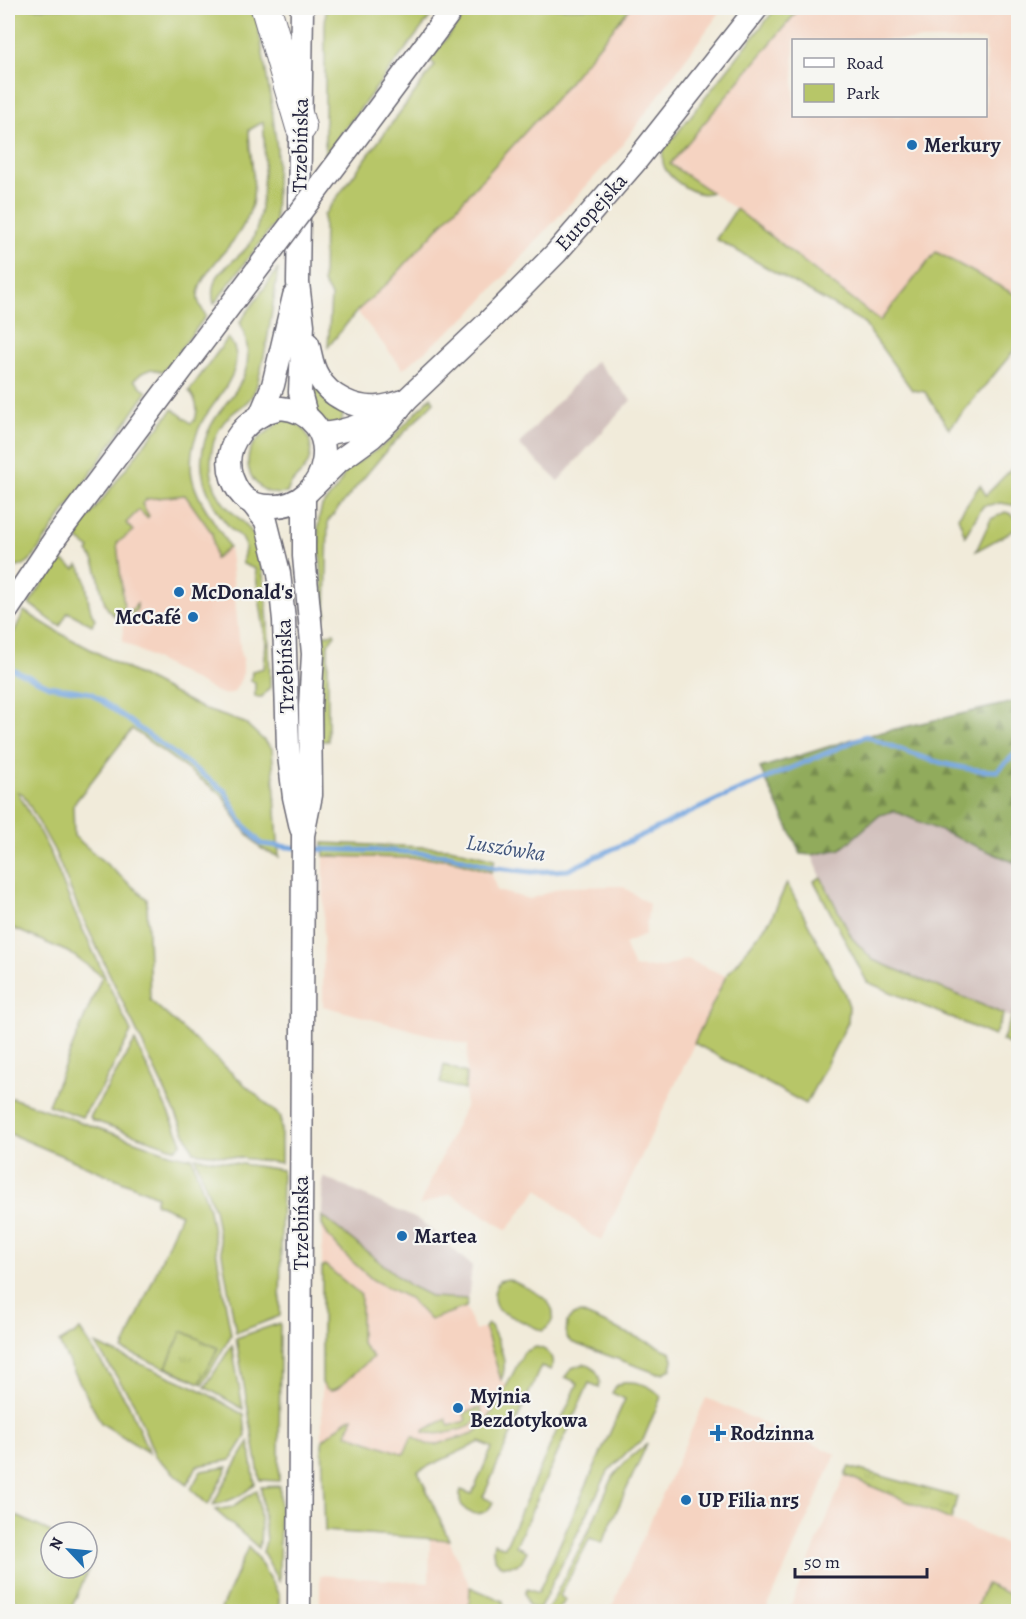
<svg xmlns="http://www.w3.org/2000/svg" width="1026" height="1619" viewBox="0 0 1026 1619" font-family="Alegreya,serif">
<defs>
<pattern id="forest-firs" width="22" height="20" patternUnits="userSpaceOnUse" patternTransform="scale(1.5)"><rect width="22" height="20" fill="#91ab5c"/><path d="M5 1l3.5 6h-7zM16 11l3.5 6h-7z" fill="#768b4d"/></pattern>
<pattern id="park-tufts" width="24" height="20" patternUnits="userSpaceOnUse" patternTransform="scale(1.5)"><rect width="24" height="20" fill="#b7c668"/><path d="M3 7l-1-3M5 7V3M7 7l1-3M15 17l-1-3M17 17v-4M19 17l1-3" fill="none" stroke="#9daa5b"/></pattern>
</defs>
<rect width="100%" height="100%" fill="#f6f6f2"/>
<filter id="ink" filterUnits="userSpaceOnUse"><feTurbulence type="fractalNoise" baseFrequency=".0167" numOctaves="2"/><feDisplacementMap in="SourceGraphic" scale="12" xChannelSelector="R" yChannelSelector="G"/><feConvolveMatrix kernelMatrix="1 2 1 2 8 2 1 2 1" color-interpolation-filters="sRGB"/></filter>
<filter id="wash" filterUnits="userSpaceOnUse"><feTurbulence type="fractalNoise" baseFrequency=".008" numOctaves="4" result="noise"/><feDisplacementMap in="SourceGraphic" scale="24" xChannelSelector="R" yChannelSelector="G"/><feGaussianBlur stdDeviation="1.35" result="paint"/><feColorMatrix in="noise" values="0 0 0 0 0 0 0 0 0 0 0 0 0 0 0 0 0 1.4 0 .05"/><feComposite in="paint" operator="in"/></filter>
<g filter="url(#wash)">
<rect width="100%" height="100%" fill="#f1ebda"/>
<g fill="#f5d3c1" fill-rule="evenodd">
<path d="M 630,8 L 723,8 L 617,152 L 471,313 L 403,369 L 357,311 L 390,281 L 555,99 Z"/>
<path d="M 800,8 L 1018,8 L 1018,296 L 936,252 L 880,322 L 736,209 L 670,164 ZM 794,40 L 986,40 L 986,116 L 794,116 Z"/>
<path d="M 196,492 L 223,535 L 229,547 L 231,561 L 241,657 L 243,656 L 243,672 L 241,679 L 234,692 L 226,695 L 217,692 L 123,642 L 123,619 L 112,615 L 104,605 L 98,568 L 93,557 L 88,552 L 142,497 Z"/>
<path d="M 324,856 L 448,859 L 491,872 L 497,891 L 530,899 L 563,887 L 622,886 L 649,904 L 645,935 L 624,944 L 634,968 L 665,967 L 687,959 L 726,976 L 602,1240 L 591,1235 L 538,1189 L 507,1230 L 450,1194 L 419,1206 L 465,1107 L 468,1045 L 323,1006 Z"/>
<path d="M 322,1216 L 409,1285 L 433,1297 L 468,1299 L 466,1307 L 475,1331 L 485,1328 L 501,1380 L 508,1386 L 477,1436 L 412,1463 L 322,1444 Z"/>
<path d="M 706,1398 L 836,1454 L 766,1611 L 610,1611 Z"/>
<path d="M 845,1475 L 1018,1549 L 1018,1611 L 788,1612 Z"/>
<path d="M 430,1538 L 449,1540 L 470,1587 L 469,1611 L 320,1611 L 320,1575 L 429,1583 Z"/>
</g>
<g fill="#d1c0bc">
<path d="M 596,361 L 631,400 L 558,481 L 519,444 Z"/>
<path d="M 894,811 L 1018,864 L 1018,1002 L 1012,1018 L 873,960 L 852,938 L 821,877 L 812,855 L 841,849 L 880,815 Z"/>
<path d="M 323,1177 L 421,1221 L 472,1266 L 468,1299 L 433,1298 L 409,1285 L 322,1216 Z"/>
</g>
<g fill="#b7c668" stroke="#6c7452" stroke-width="1.5">
<path d="M 8,8 L 255,8 L 271,101 L 277,149 L 275,223 L 214,304 C 206,272 233,266 249,245 C 265,226 266,148 263,122 L 249,130 C 249,152 257,183 252,204 C 249,216 243,227 236,237 C 225,253 196,279 198,299 C 199,305 203,311 206,316 L 163,372 L 151,369 L 142,373 L 134,380 L 147,392 L 33,557 C 25,566 19,568 8,567 Z"/>
<path d="M 326,8 L 437,8 L 325,155 L 325,26 Z"/>
<path d="M 469,8 L 630,8 L 555,99 L 390,281 L 357,311 L 328,347 L 331,296 L 323,283 L 324,215 L 435,65 L 430,60 Z"/>
<path d="M 776,8 L 800,8 L 670,164 L 711,192 C 698,199 673,181 666,170 C 662,164 662,158 663,151 Z"/>
<path d="M 736,209 L 880,321 L 936,252 L 1018,296 L 1018,346 L 949,429 L 925,392 L 912,390 L 863,322 L 716,239 Z"/>
<path d="M 278,269 C 273,304 269,339 260,373 C 258,379 257,388 253,394 C 249,403 240,407 233,413 C 219,424 211,442 211,461 C 210,479 217,498 230,510 C 239,519 249,525 254,537 C 268,577 269,639 270,682 L 270,687 L 262,697 L 255,697 L 255,682 L 251,681 L 252,671 L 264,668 L 266,643 L 255,569 L 243,564 C 241,556 248,550 244,542 C 242,536 236,534 232,530 C 214,510 199,482 202,455 C 208,397 269,391 240,322 Z"/>
<path d="M 228,338 C 252,364 216,398 203,420 C 196,433 191,449 191,464 C 190,495 216,521 229,547 L 215,559 L 212,533 L 185,495 L 147,499 L 142,504 L 149,516 L 147,518 L 139,510 L 126,523 L 133,531 L 117,543 L 124,608 L 129,613 L 137,604 L 137,609 L 131,616 C 93,626 107,572 88,552 L 90,549 L 78,540 L 82,526 L 140,450 L 173,409 L 191,423 L 195,420 C 199,408 196,400 189,391 Z"/>
<path d="M 308,377 L 344,409 L 341,426 L 328,424 L 312,411 Z"/>
<path d="M 431,397 L 434,402 L 386,451 L 328,521 L 326,615 L 322,619 L 323,593 L 318,529 L 319,518 L 322,506 L 337,488 L 346,471 L 388,442 Z"/>
<path d="M 281,419 C 287,421 294,422 299,425 C 313,435 314,457 304,470 C 297,478 290,482 287,493 C 276,495 265,493 257,484 C 245,472 245,453 256,441 C 265,432 272,431 281,419 Z"/>
<path d="M 1018,462 L 1018,506 L 1001,503 L 983,506 L 965,536 L 958,517 L 980,485 L 986,495 Z"/>
<path d="M 1005,512 L 1011,514 L 1018,520 L 1016,529 L 976,551 L 991,519 Z"/>
<path d="M 63,561 L 75,569 L 78,565 C 91,580 84,603 95,619 L 92,625 L 68,612 L 60,626 C 48,620 41,611 29,604 L 57,562 Z"/>
<path d="M 24,611 L 58,632 L 203,709 L 245,723 L 272,748 L 279,857 L 260,848 L 239,824 L 222,795 L 132,729 L 73,805 L 74,836 L 147,899 L 150,1000 L 281,1117 L 281,1163 L 194,1152 L 80,912 L 54,850 L 23,794 L 18,792 L 51,854 L 75,913 L 131,1032 L 103,1086 L 82,1117 L 48,1105 L 102,976 L 70,953 L 8,926 L 8,645 Z"/>
<path d="M 334,633 L 335,635 L 328,644 L 328,741 L 321,741 L 322,635 Z"/>
<path d="M 323,843 L 450,848 L 495,859 L 491,872 L 448,859 L 324,856 Z"/>
<path d="M 821,877 L 852,938 L 873,960 L 1004,1014 L 994,1036 L 867,982 L 814,881 Z"/>
<path d="M 787,883 L 844,992 L 849,1006 L 848,1022 L 806,1104 L 694,1043 L 726,976 L 771,919 Z"/>
<path d="M 1018,1002 L 1018,1048 L 1002,1041 Z"/>
<path d="M 135,1041 L 181,1140 L 181,1144 L 176,1149 L 92,1120 L 90,1117 Z"/>
<path d="M 444,1065 L 466,1073 L 465,1090 L 440,1083 Z"/>
<path d="M 12,1098 L 172,1154 L 192,1158 L 209,1209 L 231,1335 L 203,1384 L 123,1350 L 181,1214 L 155,1203 L 157,1196 L 8,1133 L 8,1100 Z"/>
<path d="M 195,1157 L 282,1170 L 280,1316 L 236,1333 L 214,1209 Z"/>
<path d="M 322,1216 L 409,1285 L 433,1297 L 468,1299 L 466,1307 L 430,1320 L 409,1298 L 373,1280 L 346,1256 L 329,1237 L 322,1225 Z"/>
<path d="M 325,1265 L 361,1295 L 361,1343 L 373,1357 L 338,1388 C 331,1392 326,1390 322,1383 L 322,1268 Z"/>
<path d="M 508,1279 C 523,1287 555,1296 553,1317 C 552,1324 548,1328 542,1331 L 498,1310 C 492,1299 493,1292 499,1281 Z"/>
<path d="M 581,1313 L 671,1352 L 673,1360 L 671,1369 L 663,1373 L 656,1373 L 571,1342 L 566,1337 L 567,1322 L 573,1315 Z"/>
<path d="M 280,1323 L 279,1481 L 260,1480 L 236,1338 Z"/>
<path d="M 488,1324 L 491,1326 C 498,1343 510,1362 501,1380 L 485,1328 Z"/>
<path d="M 80,1330 L 128,1403 L 149,1453 L 101,1423 L 59,1343 Z"/>
<path d="M 95,1344 L 201,1390 L 244,1415 L 246,1436 L 231,1460 L 197,1466 L 187,1485 L 155,1456 L 133,1401 Z"/>
<path d="M 232,1345 L 243,1409 L 205,1387 Z"/>
<path d="M 536,1347 C 548,1349 556,1358 551,1370 L 541,1366 L 483,1497 L 493,1502 C 484,1524 453,1512 461,1490 L 472,1494 L 492,1448 L 480,1442 L 418,1471 L 449,1540 L 325,1531 L 322,1444 L 323,1440 L 348,1419 L 353,1417 L 347,1434 L 404,1454 L 411,1438 L 413,1436 L 426,1444 L 435,1445 L 474,1433 L 483,1426 L 494,1410 L 524,1352 Z"/>
<path d="M 584,1364 C 595,1367 602,1375 599,1387 L 589,1383 L 516,1546 L 527,1551 L 521,1562 L 516,1565 L 503,1566 C 494,1561 491,1554 494,1543 L 505,1547 L 578,1383 L 565,1377 L 572,1368 Z"/>
<path d="M 623,1382 C 637,1381 652,1385 661,1397 L 643,1440 L 628,1451 L 608,1472 L 540,1608 L 535,1609 L 528,1605 L 525,1593 L 527,1589 L 538,1593 L 625,1399 L 612,1393 L 616,1386 Z"/>
<path d="M 480,1408 L 482,1411 C 479,1415 476,1421 473,1423 C 463,1432 436,1436 424,1432 L 424,1430 L 446,1419 L 449,1426 L 466,1421 L 464,1413 Z"/>
<path d="M 249,1442 L 255,1484 C 242,1496 231,1501 213,1505 L 222,1487 Z"/>
<path d="M 647,1444 L 602,1543 L 590,1538 L 560,1596 L 566,1600 L 557,1611 L 547,1611 L 589,1530 L 613,1477 L 626,1461 Z"/>
<path d="M 228,1467 L 208,1505 L 191,1489 L 201,1471 Z"/>
<path d="M 280,1486 L 279,1583 L 263,1552 L 266,1541 L 261,1487 Z"/>
<path d="M 257,1490 C 259,1509 263,1529 259,1548 L 215,1510 L 232,1507 Z"/>
<path d="M 8,1512 L 51,1532 L 51,1568 L 87,1568 L 87,1549 L 96,1553 L 70,1611 L 26,1611 L 8,1592 Z"/>
<path d="M 248,1547 L 257,1557 L 279,1595 L 279,1611 L 220,1611 Z"/>
<path d="M 986,1584 L 1018,1598 L 1018,1611 L 975,1611 Z"/>
<path d="M 470,1587 L 503,1601 L 505,1611 L 469,1611 Z"/>
</g>
<path fill="url(#forest-firs)" stroke="#5a664c" stroke-width="1.5" d="M 1018,701 L 1018,864 L 894,811 L 880,815 L 841,849 L 812,855 L 801,854 L 760,768 L 856,738 Z"/>
<g fill="url(#park-tufts)" stroke="#6c7452" stroke-width="1.5">
<path d="M 182,1331 L 218,1348 L 200,1383 L 166,1367 Z"/>
<path d="M 849,1467 L 957,1497 L 951,1520 L 845,1475 Z"/>
</g>
<g fill="none" stroke-linecap="round" stroke-linejoin="round">
<g stroke="#74a6df" stroke-width="5">
<path d="M 8,667 L 49,686 L 91,693 L 225,791 L 241,821 L 261,844 L 298,848"/>
<path d="M 307,849 L 391,851 L 449,855 L 496,868 L 531,872 L 568,870 L 721,798 L 866,736 C 908,753 952,771 997,771 L 1016,753 L 1018,747"/>
</g>
</g>
</g>
<g filter="url(#ink)">
<g fill="none" stroke-linecap="round" stroke-linejoin="round">
<defs>
<g id="secondary">
<path d="M 302,8 L 298,283 L 303,325 L 300,392 L 306,415"/>
<path d="M 366,125 L 453,8"/>
<path d="M 308,344 C 311,355 312,367 318,376 C 329,397 356,409 378,407 C 388,406 397,403 406,400"/>
<path d="M 281,408 C 348,414 331,510 269,506 C 262,506 253,504 247,500 C 240,495 235,486 232,478 C 220,444 249,415 281,408 Z"/>
<path d="M 260,416 L 273,385 L 294,296"/>
<path d="M 321,434 C 347,432 367,423 389,410"/>
<path d="M 314,486 L 339,461 L 372,437 L 390,420 L 406,400 L 484,326 L 556,253 L 636,161 L 757,8"/>
<path d="M 252,503 L 266,521 L 279,573 L 284,620 L 288,747 L 294,797 L 301,828"/>
<path d="M 8,609 L 56,537 L 174,380"/>
<path d="M 299,1612 L 303,835 L 311,795 L 310,706 L 313,654 L 304,556 L 304,496"/>
</g>
<path id="highway" d="M 266,8 L 301,127"/>
</defs>
<use href="#secondary" stroke="#6a6873" stroke-width="25"/>
<use href="#highway" stroke="#6a6873" stroke-width="32"/>
<use href="#secondary" stroke="#fff" stroke-width="22"/>
<use href="#highway" stroke="#fff" stroke-width="30"/>
<defs>
<path id="secondary-bridge" d="M 174,380 L 366,125"/>
</defs>
<use href="#secondary-bridge" stroke="#6a6873" stroke-width="25" stroke-linecap="butt"/>
<use href="#secondary-bridge" stroke="#fff" stroke-width="22"/>
</g>
</g>
<g fill="#1f6fb2" stroke="#f6f6f2" stroke-width="2">
<circle cx="912" cy="145" r="6"/>
<circle cx="179" cy="592" r="6"/>
<circle cx="193" cy="617" r="6"/>
<circle cx="402" cy="1236" r="6"/>
<circle cx="458" cy="1408" r="6"/>
<path d="M715 1424h6v6h6v6h-6v6h-6v-6h-6v-6h6z"/>
<circle cx="686" cy="1500" r="6"/>
</g>
<g text-anchor="middle" stroke-width="4.5" stroke-linejoin="round" paint-order="stroke">
<g font-size="21" fill="#22223b" stroke="#f6f6f2">
<text transform="translate(300 145) rotate(-89)" y="7">Trzebińska</text>
<text transform="translate(591 212) rotate(-48)" y="7">Europejska</text>
<text transform="translate(285 666) rotate(-92)" y="7">Trzebińska</text>
<text transform="translate(301 1223) rotate(-90)" y="7">Trzebińska</text>
</g>
<g font-size="21" font-weight="bold" fill="#22223b" stroke="#f6f6f2" text-anchor="start">
<text x="924" y="152">Merkury</text>
<text x="191" y="599">McDonald's</text>
<text x="181" y="624" text-anchor="end">McCafé</text>
<text x="414" y="1243">Martea</text>
<text x="470" y="1403">Myjnia<tspan x="470" dy="24">Bezdotykowa</tspan></text>
<text x="730" y="1440">Rodzinna</text>
<text x="698" y="1507">UP Filia nr5</text>
</g>
<g font-size="22" font-style="italic" fill="#43577d" stroke="#f6f6f2">
<text transform="translate(506 847) rotate(9)" y="8">Luszówka</text>
</g>
</g>
<rect width="1026" height="1619" fill="none" stroke="#f6f6f2" stroke-width="30"/>
<rect x="792" y="39" width="195" height="78" fill="#f6f6f2" stroke="#a1a1a9" stroke-width="1.5"/>
<rect x="804" y="58" width="30" height="9" fill="#ffffff" stroke="#a1a1a9" stroke-width="1.5"/>
<text x="846" y="69" font-size="18" fill="#22223b">Road</text>
<rect x="804" y="84" width="30" height="18" fill="#b7c668" stroke="#a1a1a9" stroke-width="1.5"/>
<text x="846" y="99" font-size="18" fill="#22223b">Park</text>
<g transform="translate(69 1550) rotate(296)"><circle r="28" fill="#f6f6f2" stroke="#a1a1a9" stroke-width="1.5"/>
<path d="M0-4.5L10 22L0 15L-10 22Z" fill="#1f6fb2"/>
<text y="-9" font-size="16" font-weight="bold" text-anchor="middle" fill="#22223b">N</text>
</g>
<path d="M795 1568v9h132v-9" fill="none" stroke="#22223b" stroke-width="3"/>
<text x="804" y="1568" font-size="18" fill="#22223b" stroke="#f6f6f2" stroke-width="4.5" paint-order="stroke">50 m</text>
</svg>
